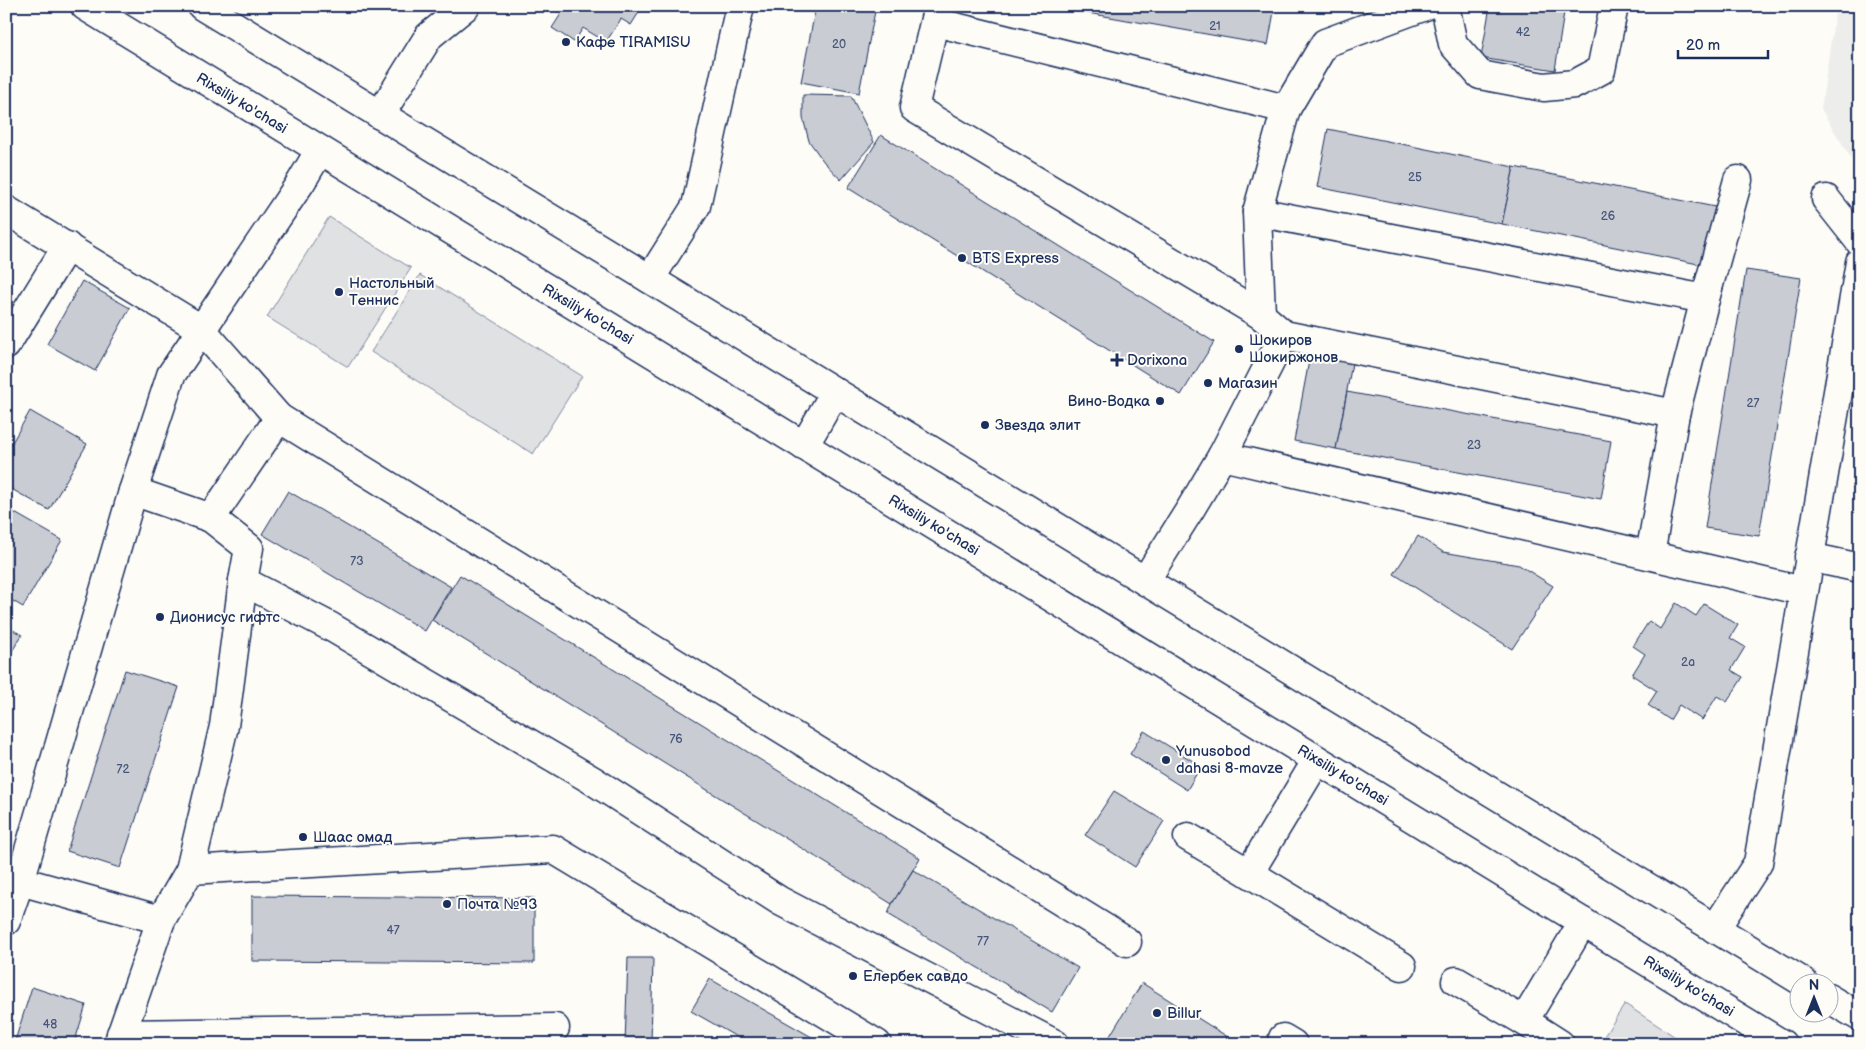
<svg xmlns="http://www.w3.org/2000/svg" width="1866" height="1050" viewBox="0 0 1866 1050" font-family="'Balsamiq Sans',sans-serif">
<rect width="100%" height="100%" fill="#fdfcf7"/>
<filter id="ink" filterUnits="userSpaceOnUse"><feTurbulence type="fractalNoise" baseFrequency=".02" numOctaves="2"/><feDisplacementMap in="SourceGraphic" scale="10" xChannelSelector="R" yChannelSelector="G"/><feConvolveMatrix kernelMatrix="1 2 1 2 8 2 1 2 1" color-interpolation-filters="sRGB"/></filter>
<g filter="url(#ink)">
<path fill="#edeeec" d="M 1836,6 L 1860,6 L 1860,162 L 1852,160 L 1821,109 Z"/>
<g fill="#e0e1e3" stroke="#7e88a0">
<path d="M 329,217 L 411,268 L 348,367 L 267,317 Z"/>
<path d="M 420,275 L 582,376 L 533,454 L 371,352 Z"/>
<path d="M 1625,1004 L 1686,1044 L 1599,1044 Z"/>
</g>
<g fill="#c9ccd3" stroke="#1b2f5e">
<path d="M 550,6 L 643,6 L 631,25 L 621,19 L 606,42 L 583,28 L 574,42 L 552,28 L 561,14 Z"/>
<path d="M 816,6 L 876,6 L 859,93 L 801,82 Z"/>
<path d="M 1048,6 L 1275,6 L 1268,45 Z"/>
<path d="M 1490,6 L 1565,6 L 1555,70 L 1481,58 Z"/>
<path d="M 803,95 L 851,96 L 874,142 L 841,180 L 824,162 L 809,141 L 803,118 Z"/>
<path d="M 1328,129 L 1514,167 L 1502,224 L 1317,187 Z"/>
<path d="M 881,135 L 1214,342 L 1181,395 L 848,188 Z"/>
<path d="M 1514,167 L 1715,207 L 1703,265 L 1502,224 Z"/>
<path d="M 1746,270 L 1801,278 L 1759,536 L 1705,528 Z"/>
<path d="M 82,281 L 130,308 L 95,371 L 47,344 Z"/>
<path d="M 1311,350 L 1353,358 L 1336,449 L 1294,441 Z"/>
<path d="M 1347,392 L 1611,441 L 1601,499 L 1336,449 Z"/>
<path d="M 30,411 L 87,444 L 49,510 L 6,486 L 6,453 Z"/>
<path d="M 288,491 L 451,587 L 425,631 L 262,534 Z"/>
<path d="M 6,508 L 62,540 L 23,607 L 6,597 Z"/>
<path d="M 1418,536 L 1443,552 L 1519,565 L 1553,586 L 1512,649 L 1394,574 Z"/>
<path d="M 460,575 L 920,858 L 892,904 L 432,620 Z"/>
<path d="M 1676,603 L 1696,616 L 1704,604 L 1738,625 L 1730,638 L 1745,647 L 1731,670 L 1743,677 L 1727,702 L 1717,696 L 1702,720 L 1679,705 L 1670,720 L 1648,705 L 1657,691 L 1632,675 L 1645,654 L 1633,646 L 1649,621 L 1660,629 Z"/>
<path d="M 6,626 L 22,635 L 6,661 Z"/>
<path d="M 125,670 L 179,687 L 120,868 L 67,851 Z"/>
<path d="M 1144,731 L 1201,766 L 1187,790 L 1130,754 Z"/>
<path d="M 1114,791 L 1164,821 L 1135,867 L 1085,835 Z"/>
<path d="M 913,870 L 1078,968 L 1052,1012 L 888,914 L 892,904 Z"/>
<path d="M 252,896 L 534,898 L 534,963 L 252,961 Z"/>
<path d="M 628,958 L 653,958 L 651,1044 L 625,1044 Z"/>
<path d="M 710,979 L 824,1044 L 749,1044 L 691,1011 Z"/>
<path d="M 1142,983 L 1239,1044 L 1105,1044 Z"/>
<path d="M 32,987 L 86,1005 L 74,1044 L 14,1044 Z"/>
</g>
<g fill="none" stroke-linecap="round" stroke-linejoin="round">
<defs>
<g id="minor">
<path d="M 938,6 L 914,108 L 1261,315 L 1284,335 L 1222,456 L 1191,508 L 1145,581"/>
<path d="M 1445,6 L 1453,44 L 1480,75 L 1544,87 L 1575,84 L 1601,70 L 1614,6"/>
<path d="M 935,22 L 1286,109 L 1325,43 L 1425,6"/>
<path d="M 380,115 L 429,36 L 466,6"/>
<path d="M 1826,199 L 1860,242"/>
<path d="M 6,210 L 201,329 L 279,418"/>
<path d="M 1257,212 L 1705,299 L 1675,414 L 1284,335"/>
<path d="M 650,279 L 696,206 L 740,6"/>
<path d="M 1705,299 L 1738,180"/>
<path d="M 1261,315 L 1257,212 L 1286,109"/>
<path d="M 6,345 L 67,246"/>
<path d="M 1222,456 L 1803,591"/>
<path d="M 133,491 L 211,518 L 249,548 L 243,581 L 331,627 L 592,780 L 780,901 L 1055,1044"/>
<path d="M 211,518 L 279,418 L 1127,942"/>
<path d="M 1650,555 L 1675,414"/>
<path d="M 1809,557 L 1860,568"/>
<path d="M 1317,760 L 1249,873 L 1402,966"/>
<path d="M 1188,837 L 1249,873"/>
<path d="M 190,870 L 224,726 L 243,581"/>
<path d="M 20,881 L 161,920"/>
<path d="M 6,921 L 20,881 L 133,491 L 171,375 L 301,182 L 320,150"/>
<path d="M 1715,929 L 1758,863 L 1860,262"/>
<path d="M 1456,981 L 1524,1021 L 1583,922"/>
<path d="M 1524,1021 L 1560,1044"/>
<path d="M 121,1034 L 555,1028"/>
<path d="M 1283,1038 L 1293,1044"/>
<path d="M 118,1044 L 161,920 L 190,870 L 553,849 L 877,1044"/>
</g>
<g id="major">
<path d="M 85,6 L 1782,1044"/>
<path d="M 202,6 L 1803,982"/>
<path d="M 804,446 L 835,392"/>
<path d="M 1828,998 L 1860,1017"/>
</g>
</defs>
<use href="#minor" stroke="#1b2f5e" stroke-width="31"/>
<use href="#major" stroke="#1b2f5e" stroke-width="31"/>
<use href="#minor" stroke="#fdfcf7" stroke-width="28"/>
<use href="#major" stroke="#fdfcf7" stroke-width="28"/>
</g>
</g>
<g fill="#1b2f5e" stroke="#fdfcf7" stroke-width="2">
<circle cx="566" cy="42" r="5"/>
<circle cx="962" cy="258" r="5"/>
<circle cx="339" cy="292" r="5"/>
<circle cx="1239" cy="349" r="5"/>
<path d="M1114.5 352.5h5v5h5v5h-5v5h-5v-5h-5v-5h5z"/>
<circle cx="1208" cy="383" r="5"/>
<circle cx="1160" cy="401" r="5"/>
<circle cx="985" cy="425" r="5"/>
<circle cx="160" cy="617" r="5"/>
<circle cx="1166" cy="760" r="5"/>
<circle cx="303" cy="837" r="5"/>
<circle cx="447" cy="904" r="5"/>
<circle cx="853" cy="976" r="5"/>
<circle cx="1157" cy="1013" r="5"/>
</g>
<g text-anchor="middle" stroke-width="4" stroke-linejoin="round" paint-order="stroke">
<g font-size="12" fill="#46567b">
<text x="1215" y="30">21</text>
<text x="1523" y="36">42</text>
<text x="839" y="48">20</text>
<text x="1415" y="181">25</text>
<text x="1608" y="220">26</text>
<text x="1753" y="407">27</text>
<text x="1474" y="449">23</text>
<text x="357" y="565">73</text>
<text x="1688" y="666">2a</text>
<text x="676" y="743">76</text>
<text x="123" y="773">72</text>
<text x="393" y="934">47</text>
<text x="983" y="945">77</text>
<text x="50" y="1028">48</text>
</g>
<g font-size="15" fill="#1b2f5e" stroke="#fdfcf7" text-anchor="start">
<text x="576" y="47">Кафе TIRAMISU</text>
<text x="972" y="263">BTS Express</text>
<text x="349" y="288">Настольный<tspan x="349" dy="17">Теннис</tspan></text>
<text x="1249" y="345">Шокиров<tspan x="1249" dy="17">Шокиржонов</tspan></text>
<text x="1127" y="365">Dorixona</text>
<text x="1218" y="388">Магазин</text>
<text x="1150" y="406" text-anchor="end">Вино-Водка</text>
<text x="995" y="430">Звезда элит</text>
<text x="170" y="622">Дионисус гифтс</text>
<text x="1176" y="756">Yunusobod<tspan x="1176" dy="17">dahasi 8-mavze</tspan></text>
<text x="313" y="842">Шаас омад</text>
<text x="457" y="909">Почта №93</text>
<text x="863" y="981">Елербек савдо</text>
<text x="1167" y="1018">Billur</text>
</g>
<g font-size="15" fill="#1b2f5e" stroke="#fdfcf7">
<text transform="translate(242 103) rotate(31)" y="5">Rixsiliy ko'chasi</text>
<text transform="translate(588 314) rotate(31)" y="5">Rixsiliy ko'chasi</text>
<text transform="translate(934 525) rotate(31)" y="5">Rixsiliy ko'chasi</text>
<text transform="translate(1343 775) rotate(31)" y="5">Rixsiliy ko'chasi</text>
<text transform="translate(1689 986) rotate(31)" y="5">Rixsiliy ko'chasi</text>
</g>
</g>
<rect width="1866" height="1050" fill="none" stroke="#fdfcf7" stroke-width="25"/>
<rect x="12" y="12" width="1841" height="1025" fill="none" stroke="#1b2f5e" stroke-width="2" filter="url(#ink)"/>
<g transform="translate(1814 998)"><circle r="24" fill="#fdfcf7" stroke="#a3aaba"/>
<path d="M0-4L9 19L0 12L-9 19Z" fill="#1b2f5e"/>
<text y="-8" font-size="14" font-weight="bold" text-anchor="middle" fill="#1b2f5e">N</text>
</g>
<path d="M1678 50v8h90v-8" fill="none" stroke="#1b2f5e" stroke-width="2.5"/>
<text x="1686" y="50" font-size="15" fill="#1b2f5e" stroke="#fdfcf7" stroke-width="4" paint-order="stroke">20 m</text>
</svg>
